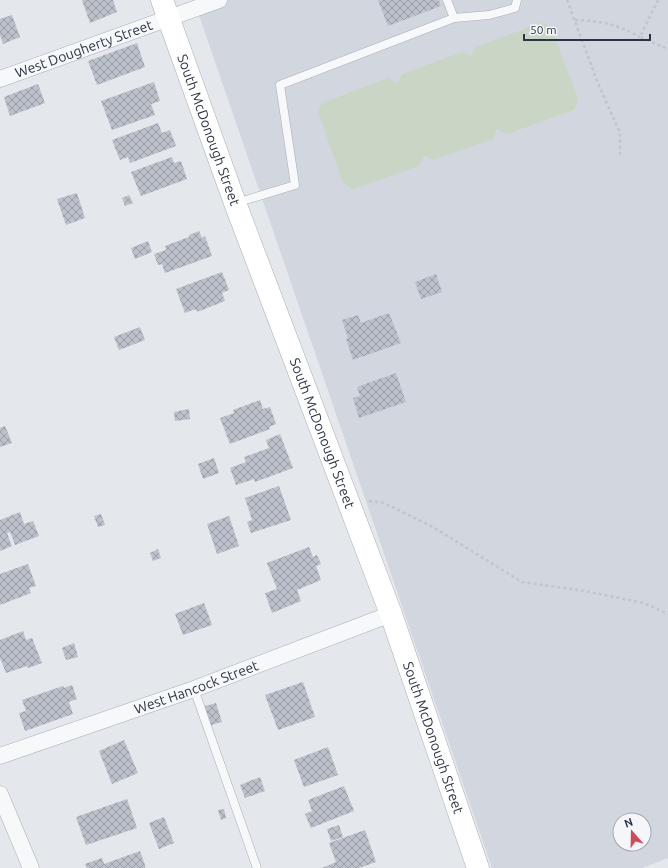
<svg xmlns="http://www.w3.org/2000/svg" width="668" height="868" viewBox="0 0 668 868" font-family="Ubuntu,sans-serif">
<defs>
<pattern id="building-cross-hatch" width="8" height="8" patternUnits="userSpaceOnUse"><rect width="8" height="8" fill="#bbc0ca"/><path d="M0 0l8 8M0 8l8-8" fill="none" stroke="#989da6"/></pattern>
</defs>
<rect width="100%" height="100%" fill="#e4e7ec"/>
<path fill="#d2d6de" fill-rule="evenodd" d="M 193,0 L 668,0 L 668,858 L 642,868 L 492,868 L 200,18 ZM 620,820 L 644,820 L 644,844 L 620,844 Z"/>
<path fill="#c9d6c5" d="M 541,23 L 551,27 L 578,99 L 574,110 L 507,134 L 497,129 L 493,139 L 434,160 L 424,156 L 419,166 L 353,189 L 343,183 L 318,112 L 322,103 L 388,78 L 398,83 L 402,74 L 462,52 L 471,56 L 475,47 Z"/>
<g fill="url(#building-cross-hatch)">
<path d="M 82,0 L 113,0 L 117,12 L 90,23 Z"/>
<path d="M 378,0 L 439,0 L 441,6 L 388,26 Z"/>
<path d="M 12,15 L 20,37 L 3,44 L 0,35 L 0,19 Z"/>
<path d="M 137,43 L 145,67 L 97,85 L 88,61 Z"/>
<path d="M 154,82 L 160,101 L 151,104 L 155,115 L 112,130 L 101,101 Z"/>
<path d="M 38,84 L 45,103 L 10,116 L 4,97 Z"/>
<path d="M 158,123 L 162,133 L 170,130 L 176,146 L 130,163 L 128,157 L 120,160 L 112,140 Z"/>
<path d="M 172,157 L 174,163 L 181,161 L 187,179 L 141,196 L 131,172 Z"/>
<path d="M 77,193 L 85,218 L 66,225 L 57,199 Z"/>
<path d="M 129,195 L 133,203 L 125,206 L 122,198 Z"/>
<path d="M 199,231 L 202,238 L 205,236 L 212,256 L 165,273 L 162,264 L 158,265 L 154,254 L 166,250 L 165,246 L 189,237 L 189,235 Z"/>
<path d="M 148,241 L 152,252 L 135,259 L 131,248 Z"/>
<path d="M 222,272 L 229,290 L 222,293 L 225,301 L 197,312 L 196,309 L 185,313 L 176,289 Z"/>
<path d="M 436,274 L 442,292 L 421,299 L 415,282 Z"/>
<path d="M 389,313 L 401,343 L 353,360 L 346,339 L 348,338 L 342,320 L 358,315 L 361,323 Z"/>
<path d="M 140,327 L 145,340 L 119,350 L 114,337 Z"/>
<path d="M 396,373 L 406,402 L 359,418 L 353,398 L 360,396 L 357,387 Z"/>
<path d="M 260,400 L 263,409 L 270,407 L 276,424 L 269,427 L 270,429 L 230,444 L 220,418 L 234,413 L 233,410 Z"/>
<path d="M 189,409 L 190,419 L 175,421 L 174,412 Z"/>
<path d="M 5,426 L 12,443 L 0,447 L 0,428 Z"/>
<path d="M 280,434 L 293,468 L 255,482 L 254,479 L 236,485 L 230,468 L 246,462 L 244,457 L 269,448 L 266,440 Z"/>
<path d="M 214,458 L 219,473 L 203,479 L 198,464 Z"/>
<path d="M 279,486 L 291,520 L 251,533 L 247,522 L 252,520 L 245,498 Z"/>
<path d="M 20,512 L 24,524 L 33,521 L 39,536 L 15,545 L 10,532 L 7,533 L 12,546 L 0,551 L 0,520 Z"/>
<path d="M 101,514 L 105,525 L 98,527 L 94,516 Z"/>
<path d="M 229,516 L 239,546 L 217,554 L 207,524 Z"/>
<path d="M 309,547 L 313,557 L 317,555 L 321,564 L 316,566 L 321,580 L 297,590 L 301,601 L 272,613 L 265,593 L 277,589 L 267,563 Z"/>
<path d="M 158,549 L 161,558 L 153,561 L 150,553 Z"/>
<path d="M 28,564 L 36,586 L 29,588 L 31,593 L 0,605 L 0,574 Z"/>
<path d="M 204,603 L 212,625 L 183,635 L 175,614 Z"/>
<path d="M 23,631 L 26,640 L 32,638 L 42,663 L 28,668 L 27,666 L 6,673 L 0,658 L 0,640 Z"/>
<path d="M 74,643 L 78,657 L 66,660 L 62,648 Z"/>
<path d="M 303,682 L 315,717 L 278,730 L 265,695 Z"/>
<path d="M 72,685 L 77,699 L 69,702 L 73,714 L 25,731 L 19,713 L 26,711 L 22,700 L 63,686 L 64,688 Z"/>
<path d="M 216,703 L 222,722 L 211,725 L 205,706 Z"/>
<path d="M 124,740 L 138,773 L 112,784 L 99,751 Z"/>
<path d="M 328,747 L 338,775 L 304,787 L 294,760 Z"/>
<path d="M 260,777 L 265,791 L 245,798 L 240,785 Z"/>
<path d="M 344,786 L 354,811 L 311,828 L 305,814 L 312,811 L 308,800 Z"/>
<path d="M 127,799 L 137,828 L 86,845 L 76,817 Z"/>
<path d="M 224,809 L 226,818 L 221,820 L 218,810 Z"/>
<path d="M 164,817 L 174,843 L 159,849 L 149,823 Z"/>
<path d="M 339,825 L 343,837 L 331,841 L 327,829 Z"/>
<path d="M 365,830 L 376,862 L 359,868 L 322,868 L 336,862 L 329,843 Z"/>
<path d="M 140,851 L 146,868 L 87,868 L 85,864 L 102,858 L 104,864 Z"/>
</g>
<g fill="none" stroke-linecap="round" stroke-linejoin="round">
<defs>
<g id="lane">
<path d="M 447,0 L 454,18"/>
<path d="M 236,203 L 295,185 L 280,85 L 454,18 L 489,15 L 515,8 L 517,0"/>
<path d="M 194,689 L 257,868"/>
</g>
<g id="street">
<path id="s1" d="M 0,79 L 219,0"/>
<path id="s2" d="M 0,756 L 194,689 L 391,614"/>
<path d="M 0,794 L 31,868"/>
</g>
<g id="secondary">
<path id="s3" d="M 162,0 L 235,203 L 391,614 L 478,868"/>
</g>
</defs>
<use href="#lane" stroke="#a9aeb7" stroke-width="9"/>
<use href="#street" stroke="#a9aeb7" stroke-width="17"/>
<use href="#secondary" stroke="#a9aeb7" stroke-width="23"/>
<g stroke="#c2c5cb" stroke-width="2.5" stroke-dasharray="3 3" stroke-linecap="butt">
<path d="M 567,0 L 597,81 L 620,133 L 620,156"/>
<path d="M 658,0 L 640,37 L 668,49"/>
<path d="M 575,20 C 602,21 616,24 640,37"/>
<path d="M 369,501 L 384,503 L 433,527 L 522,582 L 585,591 L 644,603 L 668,614"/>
</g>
<use href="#lane" stroke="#f7f8fa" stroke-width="8"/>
<use href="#street" stroke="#f7f8fa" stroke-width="16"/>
<use href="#secondary" stroke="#fff" stroke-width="22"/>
</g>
<g text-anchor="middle" stroke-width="4" stroke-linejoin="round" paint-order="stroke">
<g font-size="14" fill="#2b3445" stroke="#f4f6f9">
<text dy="5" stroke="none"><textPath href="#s1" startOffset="89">West Dougherty Street</textPath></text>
<text dy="5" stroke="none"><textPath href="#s3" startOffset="138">South McDonough Street</textPath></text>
<text dy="5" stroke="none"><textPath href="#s3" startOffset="462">South McDonough Street</textPath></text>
<text dy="5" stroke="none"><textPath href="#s2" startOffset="208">West Hancock Street</textPath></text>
<text dy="5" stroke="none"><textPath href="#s3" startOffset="786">South McDonough Street</textPath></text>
</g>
</g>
<g transform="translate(632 832) rotate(340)"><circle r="19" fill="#f4f6f9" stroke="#a4a8b1"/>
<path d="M0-3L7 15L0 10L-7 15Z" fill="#d1495b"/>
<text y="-6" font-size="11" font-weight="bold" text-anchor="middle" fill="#2b3445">N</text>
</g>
<path d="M524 34v6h126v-6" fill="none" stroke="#2b3445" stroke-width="2"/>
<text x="530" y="34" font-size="12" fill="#2b3445" stroke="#f4f6f9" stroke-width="3" paint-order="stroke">50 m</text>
</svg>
